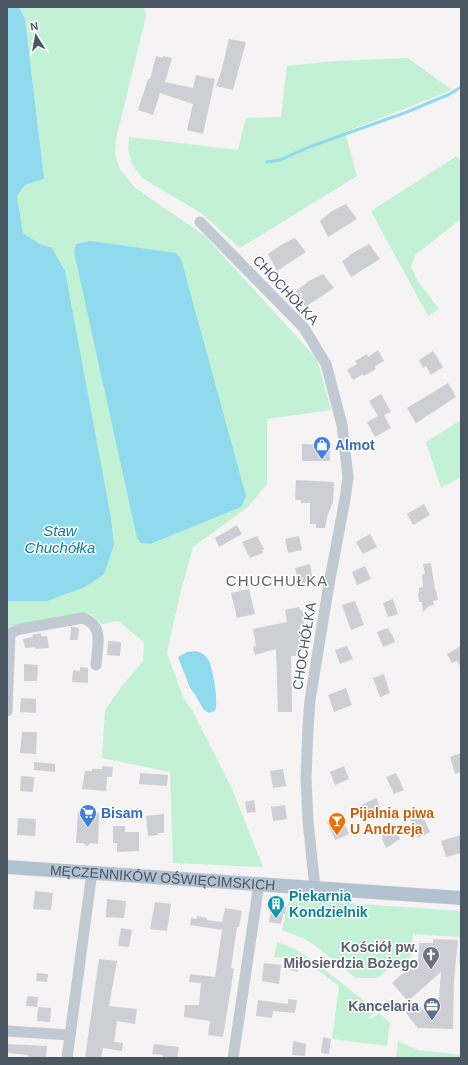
<svg xmlns="http://www.w3.org/2000/svg" width="468" height="1065" viewBox="0 0 468 1065" font-family="Arial,sans-serif">
<rect width="100%" height="100%" fill="#f5f3f3"/>
<g fill="#c3f1d5">
<path d="M 19,7 L 144,7 L 146,16 L 116,139 L 115,154 L 120,169 L 134,187 L 205,236 L 317,359 L 331,410 L 267,419 L 267,484 L 248,507 L 193,547 L 180,594 L 167,653 L 183,697 L 192,710 L 232,789 L 263,867 L 173,863 L 170,772 L 102,758 L 105,710 L 122,686 L 143,661 L 144,642 L 118,621 L 102,624 L 91,614 L 75,614 L 7,627 L 7,601 L 47,601 L 52,248 L 40,244 L 23,233 L 17,196 L 25,185 L 31,184 L 25,19 Z"/>
<path d="M 408,58 L 452,90 L 345,132 L 357,176 L 240,248 L 201,213 L 142,178 L 132,164 L 128,150 L 129,137 L 238,150 L 246,118 L 281,117 L 287,66 L 335,61 Z"/>
<path d="M 457,156 L 461,162 L 461,219 L 415,255 L 411,267 L 417,280 L 439,309 L 428,316 L 371,211 Z"/>
<path d="M 461,420 L 461,477 L 441,488 L 426,442 Z"/>
<path d="M 289,899 L 461,911 L 461,965 L 459,964 L 460,937 L 413,934 L 411,957 L 400,966 L 396,962 L 378,978 L 356,978 L 313,944 L 305,939 L 282,930 Z"/>
<path d="M 277,942 C 302,950 315,962 335,978 C 348,988 362,999 376,1010 L 369,1017 L 371,1019 L 379,1013 L 390,1022 L 387,1046 L 332,1039 L 339,986 L 304,960 L 274,957 Z"/>
<path d="M 398,1041 L 418,1050 L 461,1055 L 461,1058 L 396,1058 Z"/>
</g>
<g fill="#90daee">
<path d="M 7,7 L 19,7 L 25,19 L 44,179 L 25,185 L 17,196 L 23,233 L 40,244 L 52,248 L 65,271 L 111,518 L 114,545 L 104,574 L 85,587 L 47,601 L 7,601 Z"/>
<path d="M 91,241 L 176,253 L 181,259 L 246,496 L 241,507 L 150,544 L 141,543 L 137,538 L 74,252 L 76,244 Z"/>
<path d="M 196,651 C 202,653 206,655 209,661 C 213,670 219,703 215,711 L 209,713 L 204,710 L 201,705 L 194,693 L 190,688 L 178,657 L 187,652 Z"/>
</g>
<g fill="none" stroke-linecap="round" stroke-linejoin="round">
<path stroke="#90daee" stroke-width="3" d="M 267,162 L 280,160 L 309,147 L 407,112 L 450,94 L 461,87"/>
</g>
<g fill="#cdcfd5">
<path d="M 229,39 L 246,42 L 233,90 L 216,86 L 221,72 Z"/>
<path d="M 156,56 L 163,58 L 163,56 L 172,58 L 165,82 L 193,88 L 196,75 L 215,79 L 203,134 L 187,130 L 193,104 L 160,93 L 153,115 L 138,110 L 148,79 L 150,79 Z"/>
<path d="M 346,204 L 357,219 L 328,237 L 320,221 L 332,211 Z"/>
<path d="M 295,238 L 306,252 L 277,271 L 268,254 L 281,245 Z"/>
<path d="M 369,244 L 380,259 L 351,277 L 342,261 L 350,256 L 349,255 Z"/>
<path d="M 323,274 L 334,288 L 305,307 L 296,291 L 309,281 Z"/>
<path d="M 378,350 L 384,361 L 374,367 L 376,369 L 364,376 L 363,374 L 353,380 L 347,370 L 357,364 L 355,361 L 367,354 L 368,357 Z"/>
<path d="M 433,351 L 443,367 L 431,375 L 426,366 L 423,368 L 419,360 Z"/>
<path d="M 448,383 L 456,397 L 416,423 L 407,408 Z"/>
<path d="M 381,394 L 391,412 L 384,415 L 391,428 L 375,437 L 367,422 L 378,416 L 369,401 Z"/>
<path d="M 302,444 L 330,445 L 330,461 L 302,461 Z"/>
<path d="M 296,480 L 334,482 L 333,504 L 332,504 L 327,517 L 325,528 L 316,528 L 316,524 L 310,524 L 310,503 L 301,503 L 301,500 L 295,500 Z"/>
<path d="M 424,504 L 430,515 L 413,525 L 407,514 Z"/>
<path d="M 237,525 L 242,534 L 219,547 L 215,538 Z"/>
<path d="M 370,534 L 377,547 L 363,554 L 356,542 Z"/>
<path d="M 257,536 L 264,549 L 262,550 L 263,553 L 250,558 L 242,542 Z"/>
<path d="M 299,536 L 302,550 L 288,553 L 285,539 Z"/>
<path d="M 431,563 L 435,590 L 436,590 L 438,600 L 433,601 L 434,605 L 429,606 L 423,612 L 422,602 L 419,602 L 418,593 L 419,593 L 419,588 L 423,587 L 422,574 L 425,574 L 423,564 Z"/>
<path d="M 310,564 L 313,581 L 296,584 L 294,577 L 297,576 L 295,568 Z"/>
<path d="M 365,566 L 371,579 L 357,585 L 352,572 Z"/>
<path d="M 249,589 L 255,614 L 237,618 L 231,593 Z"/>
<path d="M 393,599 L 398,614 L 388,617 L 383,603 Z"/>
<path d="M 355,601 L 364,625 L 351,630 L 342,605 Z"/>
<path d="M 299,607 L 300,610 L 302,610 L 304,617 L 303,618 L 304,624 L 300,625 L 301,645 L 304,646 L 301,650 L 301,656 L 291,656 L 292,712 L 278,712 L 276,649 L 255,655 L 253,647 L 256,646 L 253,629 L 287,622 L 285,610 Z"/>
<path d="M 71,627 L 79,628 L 78,640 L 70,640 Z"/>
<path d="M 388,628 L 391,634 L 392,634 L 395,642 L 383,647 L 377,632 Z"/>
<path d="M 41,633 L 41,636 L 47,636 L 49,648 L 36,649 L 35,647 L 25,648 L 23,639 L 33,637 L 32,635 Z"/>
<path d="M 108,641 L 121,642 L 120,656 L 107,655 Z"/>
<path d="M 347,646 L 353,659 L 340,664 L 335,650 Z"/>
<path d="M 461,646 L 461,667 L 457,661 L 452,663 L 447,654 Z"/>
<path d="M 24,664 L 38,665 L 37,681 L 24,681 Z"/>
<path d="M 80,667 L 88,668 L 88,683 L 72,682 L 73,670 L 80,671 Z"/>
<path d="M 384,674 L 390,693 L 380,697 L 373,678 Z"/>
<path d="M 346,688 L 352,705 L 334,712 L 328,695 Z"/>
<path d="M 21,698 L 36,699 L 36,713 L 20,712 Z"/>
<path d="M 22,732 L 37,732 L 36,754 L 20,753 Z"/>
<path d="M 461,753 L 461,772 L 455,774 L 450,757 Z"/>
<path d="M 34,762 L 55,764 L 55,772 L 34,770 Z"/>
<path d="M 102,766 L 113,767 L 112,777 L 107,777 L 106,791 L 82,789 L 85,771 L 92,771 L 92,769 L 102,769 Z"/>
<path d="M 344,766 L 349,779 L 335,785 L 330,772 Z"/>
<path d="M 283,769 L 286,786 L 273,788 L 270,771 Z"/>
<path d="M 140,773 L 168,775 L 167,786 L 139,784 Z"/>
<path d="M 396,773 L 404,790 L 394,794 L 386,777 Z"/>
<path d="M 21,776 L 34,777 L 33,792 L 20,791 Z"/>
<path d="M 376,798 L 381,809 L 361,818 L 357,807 Z"/>
<path d="M 254,800 L 256,812 L 247,813 L 245,802 Z"/>
<path d="M 285,805 L 287,819 L 273,821 L 271,807 Z"/>
<path d="M 416,808 L 419,815 L 422,814 L 430,832 L 418,838 L 407,812 Z"/>
<path d="M 78,812 L 99,813 L 98,844 L 91,843 L 87,846 L 83,843 L 76,843 Z"/>
<path d="M 164,814 L 164,833 L 158,833 L 158,835 L 148,836 L 146,816 Z"/>
<path d="M 341,816 L 349,834 L 335,840 L 327,822 Z"/>
<path d="M 18,818 L 36,819 L 35,836 L 17,835 Z"/>
<path d="M 113,826 L 125,826 L 125,832 L 139,832 L 139,851 L 117,852 L 117,843 L 113,843 Z"/>
<path d="M 395,828 L 400,839 L 386,848 L 382,839 L 383,838 L 381,833 Z"/>
<path d="M 461,835 L 461,853 L 446,857 L 441,841 Z"/>
<path d="M 35,891 L 53,893 L 51,910 L 33,909 Z"/>
<path d="M 107,899 L 126,901 L 124,918 L 106,917 Z"/>
<path d="M 155,902 L 171,904 L 167,931 L 150,929 Z"/>
<path d="M 272,905 L 286,906 L 285,914 L 283,914 L 281,924 L 269,922 Z"/>
<path d="M 225,908 L 242,911 L 239,927 L 237,927 L 231,968 L 234,969 L 223,1037 L 208,1035 L 210,1021 L 184,1017 L 185,1005 L 199,1005 L 201,983 L 189,982 L 190,974 L 215,977 L 222,930 L 190,925 L 191,918 L 197,919 L 197,916 L 207,918 L 207,920 L 222,922 Z"/>
<path d="M 121,928 L 132,930 L 129,947 L 118,946 Z"/>
<path d="M 433,939 L 458,940 L 454,979 L 453,1029 L 418,1028 L 405,1012 L 416,1002 L 425,1012 L 438,1013 L 441,972 L 408,1001 L 392,983 L 418,960 L 419,943 L 433,943 Z"/>
<path d="M 99,959 L 117,961 L 109,1006 L 137,1009 L 135,1024 L 117,1021 L 114,1042 L 123,1043 L 122,1051 L 103,1048 L 101,1058 L 85,1058 Z"/>
<path d="M 292,959 L 300,960 L 298,972 L 289,970 Z"/>
<path d="M 264,963 L 281,965 L 279,984 L 262,981 Z"/>
<path d="M 37,973 L 48,974 L 47,982 L 36,981 Z"/>
<path d="M 27,996 L 38,997 L 37,1007 L 26,1006 Z"/>
<path d="M 288,999 L 297,1000 L 295,1013 L 273,1011 L 272,1018 L 256,1016 L 258,1000 L 288,1004 Z"/>
<path d="M 38,1007 L 51,1008 L 50,1022 L 37,1021 Z"/>
<path d="M 323,1037 L 331,1039 L 329,1054 L 321,1053 Z"/>
<path d="M 293,1041 L 306,1044 L 305,1056 L 292,1055 Z"/>
<path d="M 7,1044 L 47,1046 L 46,1058 L 28,1058 L 28,1055 L 7,1053 Z"/>
<path d="M 154,1044 L 179,1047 L 177,1058 L 163,1058 L 163,1055 L 152,1054 Z"/>
</g>
<g fill="none" stroke-linecap="round" stroke-linejoin="round">
<g stroke="#c1cad2" stroke-width="11">
<path d="M 200,222 L 304,328 L 326,364 L 342,425 L 348,477 L 345,499 L 328,590 L 310,700 L 308,727 L 306,778 L 308,821 L 315,888"/>
<path d="M 7,711 L 10,633 L 20,629 L 83,618 C 105,626 97,648 96,665"/>
<path d="M 7,1031 L 70,1035"/>
<path d="M 67,1058 L 92,872"/>
<path d="M 233,1058 L 259,884"/>
</g>
<path stroke="#b3c2d1" stroke-width="14" id="s1" d="M 7,867 L 461,898"/>
</g>
<defs>
<symbol id="shop-pin" viewBox="-11 -11 22 30"><path d="M0 17L-7.5 6A9.5 9.5 0 1 1 7.5 6Z" fill="#3f7fe0" stroke="#fff"/><path d="M-5-2.5h2.3a2.7 3.5 0 0 1 5.4 0H5L5.5 6h-11ZM-1.5-2.5h3a1.5 2.3 0 0 0-3 0Z" fill="#fff"/></symbol>
<symbol id="supermarket-pin" viewBox="-11 -11 22 30"><path d="M0 17L-7.5 6A9.5 9.5 0 1 1 7.5 6Z" fill="#3f7fe0" stroke="#fff"/><path d="M-6-5.5h2.5l.6 2H6L4.5 2H-2.5L-4.4-4H-6ZM-1.5 3.2a1.3 1.3 0 1 0 .1 0ZM3 3.2a1.3 1.3 0 1 0 .1 0Z" fill="#fff"/></symbol>
<symbol id="bar-pin" viewBox="-11 -11 22 30"><path d="M0 17L-7.5 6A9.5 9.5 0 1 1 7.5 6Z" fill="#e8710a" stroke="#fff"/><path d="M-6-5H6L.8 .8V4.5H3.5V6h-7V4.5H-.8V.8Z" fill="#fff"/></symbol>
<symbol id="building-pin" viewBox="-11 -11 22 30"><path d="M0 17L-7.5 6A9.5 9.5 0 1 1 7.5 6Z" fill="#0f9aa8" stroke="#fff"/><path d="M-4-6H4V6H1V3H-1V6H-4ZM-2.5-4.3h1.7v1.8h-1.7ZM.8-4.3h1.7v1.8H.8ZM-2.5-1h1.7V.8h-1.7ZM.8-1h1.7V.8H.8Z" fill="#fff"/></symbol>
<symbol id="church-pin" viewBox="-11 -11 22 30"><path d="M0 17L-7.5 6A9.5 9.5 0 1 1 7.5 6Z" fill="#6b7280" stroke="#fff"/><path d="M-1.2-6h2.4v3.5h3.3v2.4h-3.3V6h-2.4V-.1h-3.3v-2.4h3.3Z" fill="#fff"/></symbol>
<symbol id="office-pin" viewBox="-11 -11 22 30"><path d="M0 17L-7.5 6A9.5 9.5 0 1 1 7.5 6Z" fill="#5c6f8a" stroke="#fff"/><path d="M-6-3h4V-5.5h4V-3h4V5H-6ZM-1-4.5V-3h2v-1.5ZM-6 0V1H6V0Z" fill="#fff"/></symbol>
</defs>
<g fill-rule="evenodd">
<use href="#shop-pin" x="312" y="435" width="20" height="27"/>
<use href="#supermarket-pin" x="78" y="803" width="20" height="27"/>
<use href="#bar-pin" x="327" y="811" width="20" height="27"/>
<use href="#building-pin" x="266" y="894" width="20" height="27"/>
<use href="#church-pin" x="421" y="945" width="20" height="27"/>
<use href="#office-pin" x="422" y="996" width="20" height="27"/>
</g>
<g text-anchor="middle" stroke-width="3" stroke-linejoin="round" paint-order="stroke">
<g font-size="14" fill="#4a5661" stroke="#fff">
<text transform="translate(286 290) rotate(47)" y="5">CHOCHÓŁKA</text>
<text transform="translate(304 646) rotate(-81)" y="5">CHOCHÓŁKA</text>
<text dy="5" stroke="none"><textPath href="#s1" startOffset="156">MĘCZENNIKÓW OŚWIĘCIMSKICH</textPath></text>
</g>
<g font-size="14" font-weight="bold" fill="#366cbe" stroke="#fff" text-anchor="start">
<text x="335" y="450">Almot</text>
<text x="101" y="818">Bisam</text>
</g>
<g font-size="14" font-weight="bold" fill="#c56008" stroke="#fff" text-anchor="start">
<text x="350" y="818">Pijalnia piwa<tspan x="350" dy="16">U Andrzeja</tspan></text>
</g>
<g font-size="14" font-weight="bold" fill="#0d838f" stroke="#fff" text-anchor="start">
<text x="289" y="901">Piekarnia<tspan x="289" dy="16">Kondzielnik</tspan></text>
</g>
<g font-size="14" font-weight="bold" fill="#5b616d" stroke="#fff" text-anchor="end">
<text x="418" y="952">Kościół pw.<tspan x="418" dy="16">Miłosierdzia Bożego</tspan></text>
</g>
<g font-size="14" font-weight="bold" fill="#4e5e75" stroke="#fff" text-anchor="end">
<text x="419" y="1011">Kancelaria</text>
</g>
<g font-size="15" font-style="italic" fill="#0c7c9b" stroke="#fff">
<text x="60" y="536">Staw<tspan x="60" dy="17">Chuchółka</tspan></text>
</g>
<g font-size="15" letter-spacing="1" fill="#5f6368" stroke="#fff">
<text x="277" y="586">CHUCHUŁKA</text>
</g>
</g>
<rect width="468" height="1065" fill="none" stroke="#4a5661" stroke-width="16"/>
<g transform="translate(36 36) rotate(349)" stroke="#ffffff" stroke-width="3" paint-order="stroke">
<path d="M0-3L7 15L0 10L-7 15Z" fill="#4a5661"/>
<text y="-6" font-size="11" font-weight="bold" text-anchor="middle" fill="#4a5661">N</text>
</g>
</svg>
